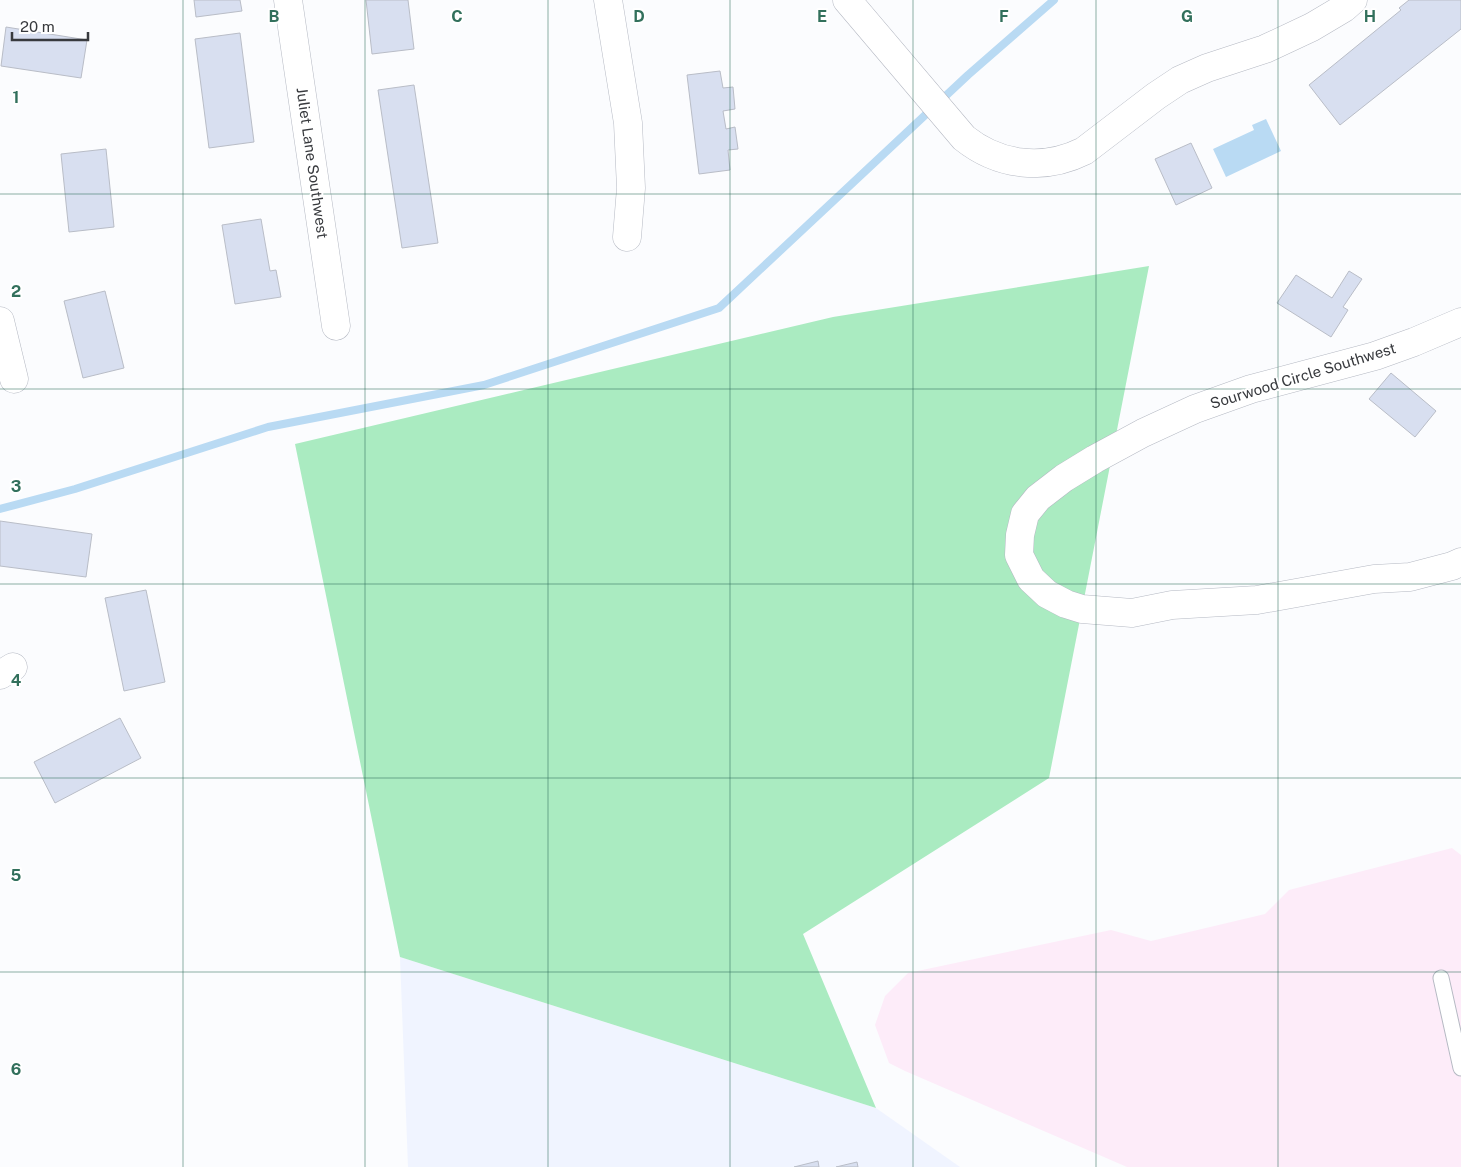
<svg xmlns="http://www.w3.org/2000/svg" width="1461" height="1167" viewBox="0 0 1461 1167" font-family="'Public Sans',sans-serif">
<rect width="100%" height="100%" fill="#fbfcfe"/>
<path fill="#f0f4ff" d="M 400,957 L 876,1108 L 960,1167 L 408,1167 Z"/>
<path fill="#fdecf9" d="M 1452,848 L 1461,855 L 1461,1167 L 1127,1167 L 905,1071 L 889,1063 L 875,1025 L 885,996 L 908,973 L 1111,930 L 1151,941 L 1265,914 L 1289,890 Z"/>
<path fill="#aaebc1" d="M 1149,266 L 1049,778 L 803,934 L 876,1108 L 400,957 L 295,444 L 833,317 Z"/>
<path fill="#b9daf3" d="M 1266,119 L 1281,151 L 1226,177 L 1213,149 L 1254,130 L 1252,125 Z"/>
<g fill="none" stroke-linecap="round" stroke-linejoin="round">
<path stroke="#b9daf3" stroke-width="8" d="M 0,509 L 75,489 L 268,427 L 484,385 L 719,308 L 968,75 L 1054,0"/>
</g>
<g fill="#d8dff0" stroke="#b9bdc7">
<path d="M 194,0 L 240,0 L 242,11 L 196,17 Z"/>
<path d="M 366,0 L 408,0 L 414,49 L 372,54 Z"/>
<path d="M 1409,0 L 1461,0 L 1461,29 L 1340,125 L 1309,85 L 1401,10 L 1399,8 Z"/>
<path d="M 6,27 L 87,40 L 81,78 L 1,66 Z"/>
<path d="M 240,33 L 254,142 L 209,148 L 195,39 Z"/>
<path d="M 720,71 L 723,88 L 733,87 L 735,109 L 723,111 L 726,129 L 735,127 L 738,149 L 728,150 L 730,170 L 699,174 L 687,75 Z"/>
<path d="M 414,85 L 438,243 L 402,248 L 378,90 Z"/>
<path d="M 1191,143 L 1212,188 L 1176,205 L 1155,159 Z"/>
<path d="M 106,149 L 114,227 L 69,232 L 61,154 Z"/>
<path d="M 261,219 L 270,271 L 276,270 L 281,297 L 235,304 L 222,225 Z"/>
<path d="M 1349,271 L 1362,279 L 1343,307 L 1348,310 L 1331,337 L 1277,303 L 1296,275 L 1332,298 Z"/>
<path d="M 105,291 L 124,368 L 83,378 L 64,301 Z"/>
<path d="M 1391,373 L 1436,411 L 1415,437 L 1369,399 Z"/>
<path d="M 0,521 L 92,534 L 86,577 L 0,566 Z"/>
<path d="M 146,590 L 165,682 L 124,691 L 105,598 Z"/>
<path d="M 120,718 L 141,758 L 55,803 L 34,762 Z"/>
<path d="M 818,1161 L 819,1167 L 794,1167 Z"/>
<path d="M 857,1162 L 858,1167 L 836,1167 Z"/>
</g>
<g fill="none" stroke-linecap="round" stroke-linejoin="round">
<defs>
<path id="lane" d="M 1441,978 L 1461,1068"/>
<g id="street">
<path d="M 288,0 L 336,326"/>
<path d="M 608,0 L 628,123 L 631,188 L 627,237"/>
<path d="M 847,0 L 964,138 C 999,166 1044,171 1084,151 L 1156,96 L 1180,80 L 1207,68 L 1265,49 L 1312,27 L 1344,8 L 1353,0"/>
<path d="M 0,321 L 14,379"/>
<path d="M 1461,322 L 1414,342 L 1375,356 L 1251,389 L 1195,409 L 1143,433 L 1095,459 L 1064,478 L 1038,498 L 1025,514 L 1020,535 L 1019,555 L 1031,579 L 1047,594 L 1066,604 L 1082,609 L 1132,613 L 1172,605 L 1257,600 L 1374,579 L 1410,577 L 1452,566 L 1461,562"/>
<path d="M 0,675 L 13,667"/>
</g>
</defs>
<use href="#lane" stroke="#b5b9c3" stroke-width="17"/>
<use href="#street" stroke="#b5b9c3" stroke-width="29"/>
<use href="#lane" stroke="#fff" stroke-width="15"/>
<use href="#street" stroke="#fff" stroke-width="28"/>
</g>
<path fill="none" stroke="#32705c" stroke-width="1" stroke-opacity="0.55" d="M 183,0 L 183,1167M 365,0 L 365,1167M 548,0 L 548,1167M 730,0 L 730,1167M 913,0 L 913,1167M 1096,0 L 1096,1167M 1278,0 L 1278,1167M 0,194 L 1461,194M 0,389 L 1461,389M 0,584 L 1461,584M 0,778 L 1461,778M 0,972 L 1461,972"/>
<g text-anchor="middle" stroke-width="4" stroke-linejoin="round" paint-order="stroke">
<g font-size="15" fill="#383a3e" stroke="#fff">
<text transform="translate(312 163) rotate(82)" y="5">Juliet Lane Southwest</text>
<text transform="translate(1303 376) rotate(-17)" y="5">Sourwood Circle Southwest</text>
</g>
</g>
<g font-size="16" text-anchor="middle" font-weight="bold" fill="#32705c" stroke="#fff" stroke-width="4" stroke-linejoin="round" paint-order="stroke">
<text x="274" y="22">B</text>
<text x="457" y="22">C</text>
<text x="639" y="22">D</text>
<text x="822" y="22">E</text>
<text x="1004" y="22">F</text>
<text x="1187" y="22">G</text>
<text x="1370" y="22">H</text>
<text x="16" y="103">1</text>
<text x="16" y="297">2</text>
<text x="16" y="492">3</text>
<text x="16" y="686">4</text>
<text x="16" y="881">5</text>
<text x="16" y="1075">6</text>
</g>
<path d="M12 32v8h76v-8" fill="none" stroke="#383a3e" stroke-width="2.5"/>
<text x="20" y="32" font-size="15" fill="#383a3e" stroke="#ffffff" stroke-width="4" paint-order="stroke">20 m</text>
</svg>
